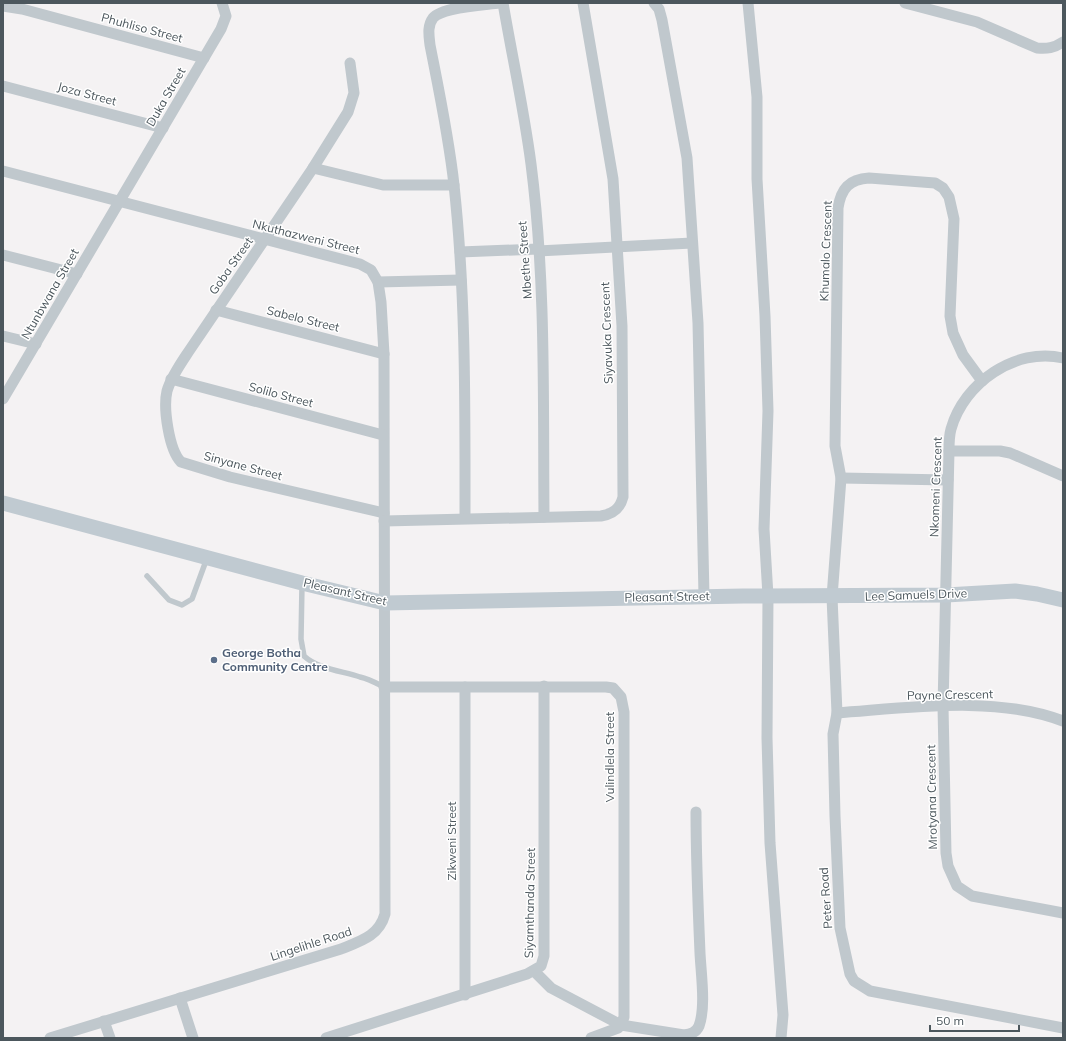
<svg xmlns="http://www.w3.org/2000/svg" width="1066" height="1041" viewBox="0 0 1066 1041" font-family="Mulish,sans-serif">
<rect width="100%" height="100%" fill="#f4f2f3"/>
<g fill="none" stroke-linecap="round" stroke-linejoin="round">
<g stroke="#c0c8cd" stroke-width="5.5">
<path d="M 147,576 L 169,600 L 182,605 L 192,599 L 207,558"/>
<path d="M 302,585 L 301,639 L 304,656 C 318,669 342,671 360,677 C 369,679 376,683 384,687"/>
</g>
<g stroke="#c0c8cd" stroke-width="11">
<path d="M 503,3 C 512,56 524,110 531,164 C 546,281 543,400 544,517"/>
<path d="M 654,3 L 659,9 L 662,20 L 687,158 L 698,323 L 704,596"/>
<path d="M 748,3 L 757,97 L 757,179 L 765,316 L 768,411 L 764,529 L 768,596 L 767,738 L 770,843 L 783,1015 L 781,1038"/>
<path d="M 905,3 L 977,22 L 1037,48 C 1047,49 1054,48 1063,42"/>
<path d="M 3,6 L 22,9 L 204,58"/>
<path d="M 350,63 L 354,93 L 348,112 L 313,168 L 189,351 C 181,363 171,377 167,391 C 163,408 169,450 181,462 L 230,477 L 384,513"/>
<path d="M 3,86 L 163,128"/>
<path d="M 313,168 L 383,185 L 454,185"/>
<path d="M 3,171 L 360,264 L 371,270 L 378,282 L 381,302 L 384,354 L 385,914 C 379,936 361,941 341,949 L 50,1038"/>
<path d="M 538,251 L 692,243"/>
<path d="M 460,252 L 538,249"/>
<path d="M 3,255 L 77,274"/>
<path d="M 378,282 L 461,280"/>
<path d="M 216,310 L 384,354"/>
<path d="M 3,336 L 36,344"/>
<path d="M 1063,358 C 1015,347 964,383 951,429 C 949,436 949,444 949,451 L 943,706 L 946,853 L 948,866 L 957,886 L 972,896 L 1063,913"/>
<path d="M 171,379 L 383,435"/>
<path d="M 982,381 L 963,355 L 953,333 L 950,316 L 954,219 L 949,197 L 943,188 L 935,183 L 869,178 C 849,179 841,189 838,208 L 835,446 L 841,478 L 832,597 L 837,713 L 833,734 L 835,816 L 840,928 L 850,974 L 854,981 L 870,991 L 1063,1028"/>
<path d="M 3,399 L 221,29 L 226,16 L 222,3"/>
<path d="M 949,451 L 1000,451 L 1010,453 L 1063,476"/>
<path d="M 841,478 L 948,480"/>
<path d="M 465,518 C 465,407 466,296 454,185 C 449,138 439,91 430,45 C 429,36 427,26 433,18 C 442,7 485,5 499,3"/>
<path d="M 384,521 L 601,516 C 613,514 620,509 623,497 L 622,326 L 613,179 L 583,3"/>
<path d="M 384,687 L 606,687 L 613,688 L 621,697 L 624,712 L 624,1017 L 621,1025 L 618,1028 L 591,1038"/>
<path d="M 465,687 L 465,995"/>
<path d="M 837,713 C 908,708 995,695 1063,721"/>
<path d="M 534,971 L 551,988 L 621,1025 L 684,1035 C 690,1034 696,1033 699,1026 C 706,1007 701,974 700,953 C 698,906 696,859 696,812"/>
<path d="M 180,998 L 193,1038"/>
<path d="M 104,1021 L 110,1038"/>
<path d="M 326,1038 L 527,974 L 541,966 L 544,956 L 544,686"/>
</g>
<path stroke="#c0cad1" stroke-width="15" d="M 3,503 L 302,583 L 385,603 L 743,596 L 946,595 L 1015,591 L 1037,594 L 1063,600"/>
</g>
<circle fill="#5c6f8a" stroke="#fff" stroke-width="1.5" cx="214" cy="660" r="4"/>
<g text-anchor="middle" stroke-width="3" stroke-linejoin="round" paint-order="stroke">
<g font-size="12" fill="#4c575d" stroke="#fff">
<text transform="translate(142 28) rotate(15)" y="4">Phuhliso Street</text>
<text transform="translate(87 94) rotate(15)" y="4">Joza Street</text>
<text transform="translate(166 97) rotate(-60)" y="4">Duka Street</text>
<text transform="translate(306 237) rotate(14)" y="4">Nkuthazweni Street</text>
<text transform="translate(826 251) rotate(-88)" y="4">Khumalo Crescent</text>
<text transform="translate(525 260) rotate(-94)" y="4">Mbethe Street</text>
<text transform="translate(231 266) rotate(-55)" y="4">Goba Street</text>
<text transform="translate(50 294) rotate(-60)" y="4">Ntunbwana Street</text>
<text transform="translate(303 319) rotate(14)" y="4">Sabelo Street</text>
<text transform="translate(607 333) rotate(-92)" y="4">Siyavuka Crescent</text>
<text transform="translate(281 395) rotate(15)" y="4">Solilo Street</text>
<text transform="translate(243 466) rotate(15)" y="4">Sinyane Street</text>
<text transform="translate(936 487) rotate(-88)" y="4">Nkomeni Crescent</text>
<text transform="translate(345 592) rotate(13)" y="4">Pleasant Street</text>
<text transform="translate(916 595) rotate(-2)" y="4">Lee Samuels Drive</text>
<text transform="translate(667 597) rotate(-1)" y="4">Pleasant Street</text>
<text transform="translate(950 695) rotate(-1)" y="4">Payne Crescent</text>
<text transform="translate(610 757) rotate(-90)" y="4">Vulindlela Street</text>
<text transform="translate(932 797) rotate(-91)" y="4">Mrotyana Crescent</text>
<text transform="translate(452 841) rotate(-90)" y="4">Zikweni Street</text>
<text transform="translate(826 898) rotate(-94)" y="4">Peter Road</text>
<text transform="translate(530 903) rotate(-89)" y="4">Siyamthanda Street</text>
<text transform="translate(311 944) rotate(-18)" y="4">Lingelihle Road</text>
</g>
<g font-size="12" font-weight="bold" fill="#4e5e75" stroke="#fff" text-anchor="start">
<text x="222" y="657">George Botha<tspan x="222" dy="14">Community Centre</tspan></text>
</g>
</g>
<rect width="1066" height="1041" fill="none" stroke="#4c575d" stroke-width="8"/>
<path d="M930 1025v6h89v-6" fill="none" stroke="#4c575d" stroke-width="2"/>
<text x="936" y="1025" font-size="12" fill="#4c575d" stroke="#ffffff" stroke-width="3" paint-order="stroke">50 m</text>
</svg>
